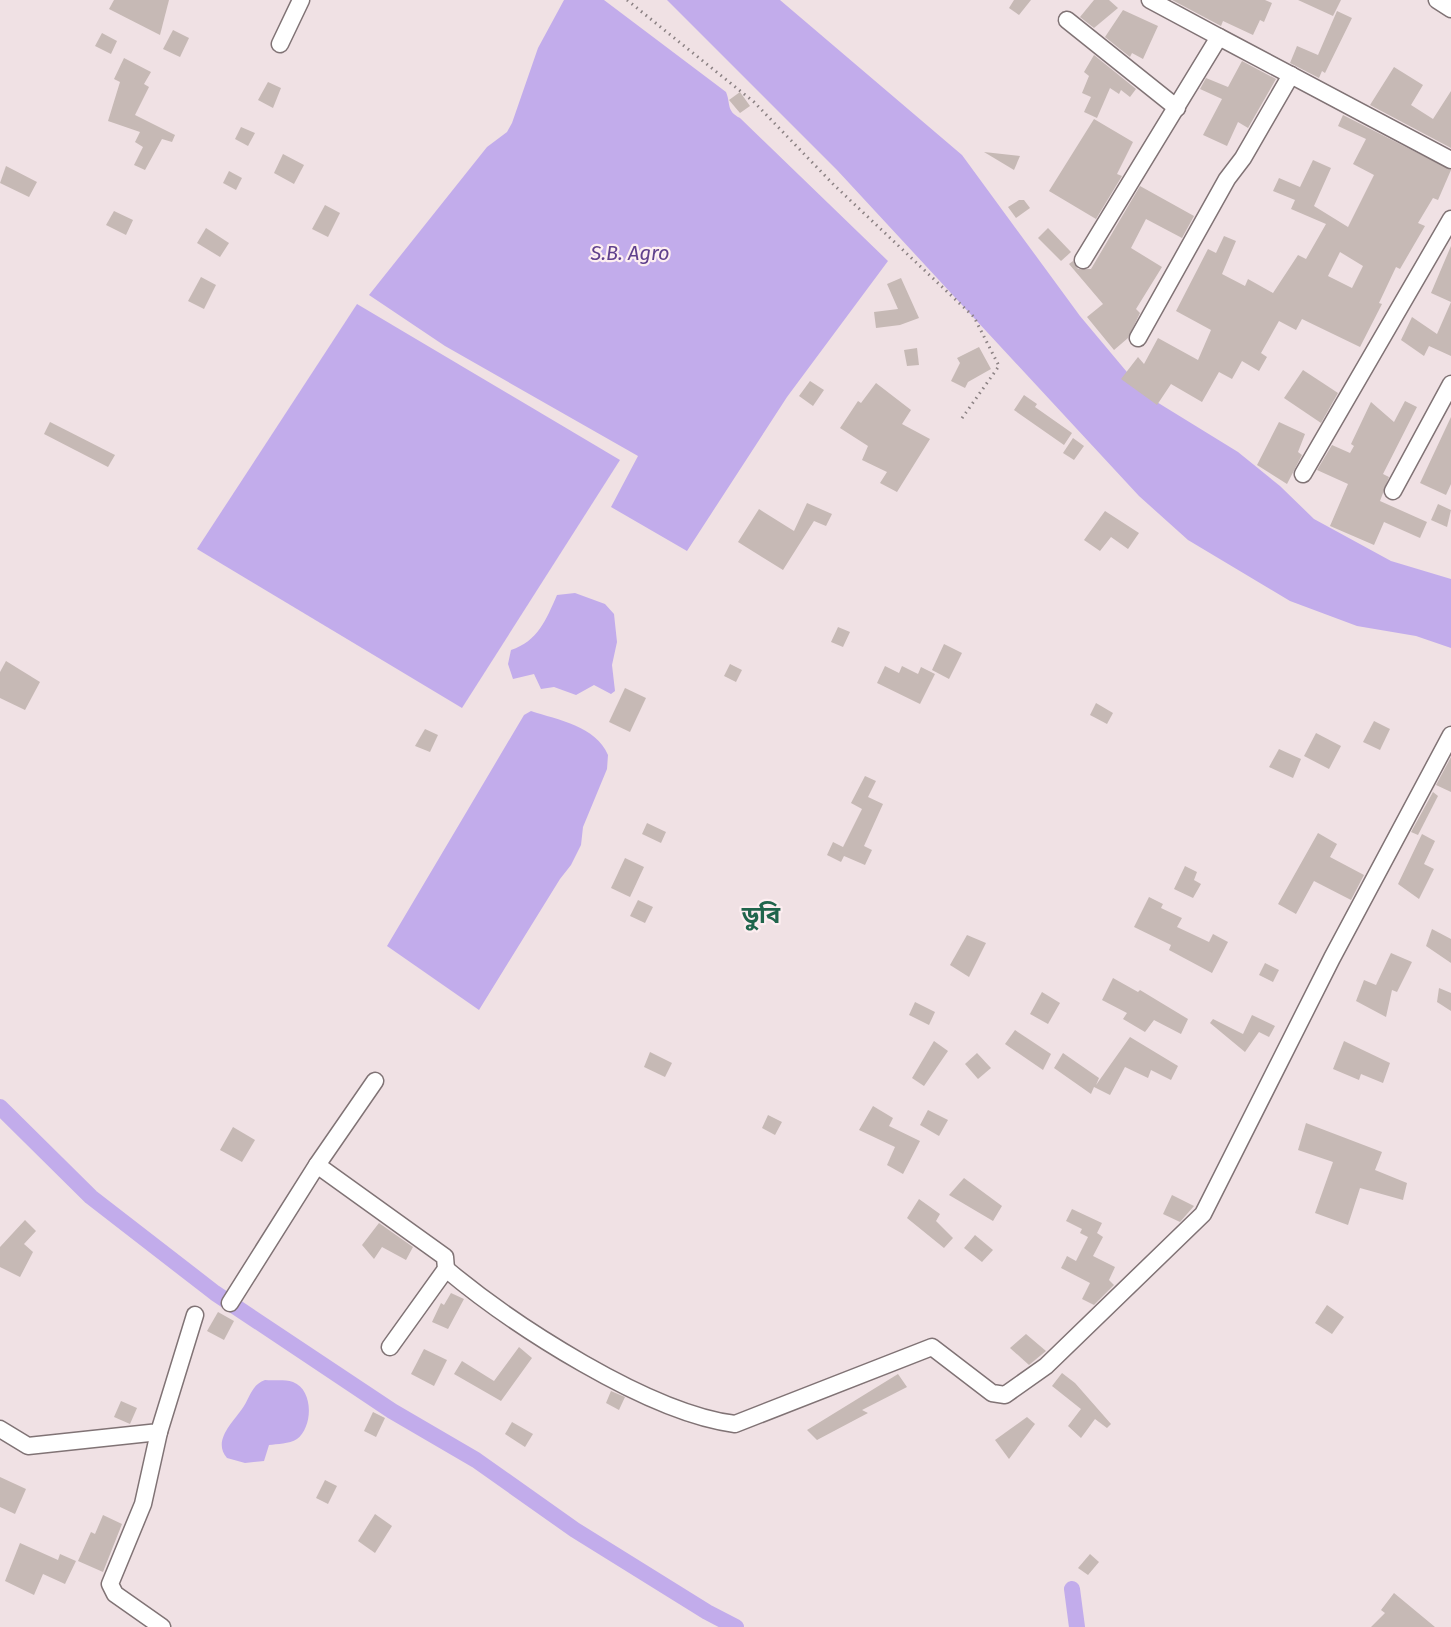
<svg xmlns="http://www.w3.org/2000/svg" width="1451" height="1627" viewBox="0 0 1451 1627" font-family="'Fira Sans','Noto Sans Bengali',sans-serif">
<rect width="100%" height="100%" fill="#f0e1e4"/>
<g fill="#c2aceb">
<path d="M 564,0 L 604,0 L 726,92 C 731,104 726,111 740,118 L 888,261 L 787,397 L 687,551 L 611,507 L 638,456 L 445,346 L 369,295 L 487,147 L 507,132 L 512,123 L 538,48 Z"/>
<path d="M 667,0 L 780,0 L 962,155 L 1080,316 L 1147,396 L 1238,452 L 1280,486 L 1314,519 L 1391,561 L 1451,579 L 1451,648 L 1416,636 L 1357,626 L 1290,601 L 1188,540 L 1139,496 L 837,170 Z"/>
<path d="M 357,304 L 620,460 L 462,708 L 197,549 Z"/>
<path d="M 575,593 L 605,604 L 614,614 L 617,642 L 612,665 L 615,691 L 611,694 L 594,685 L 576,695 L 554,687 L 541,689 L 534,674 L 513,679 L 508,664 L 511,650 C 538,641 546,620 557,595 Z"/>
<path d="M 531,711 C 558,720 596,726 608,755 L 607,769 L 583,827 L 581,845 L 571,865 L 560,879 L 479,1010 L 387,946 L 524,715 Z"/>
<path d="M 265,1380 C 274,1381 284,1379 293,1382 C 314,1390 313,1427 297,1439 C 289,1444 277,1444 269,1445 L 264,1461 L 245,1463 L 227,1458 C 212,1441 233,1422 242,1409 C 250,1398 251,1385 265,1380 Z"/>
</g>
<g fill="none" stroke-linecap="round" stroke-linejoin="round">
<g stroke="#c2aceb" stroke-width="16">
<path d="M 0,1107 L 91,1197 L 215,1293 L 392,1411 L 476,1460 L 575,1530 L 707,1612 L 736,1627"/>
<path d="M 1072,1589 L 1077,1627"/>
</g>
</g>
<g fill="#c6b9b5" fill-rule="evenodd">
<path d="M 114,0 L 169,0 L 160,35 L 109,9 Z"/>
<path d="M 1014,0 L 1031,0 L 1019,15 L 1009,8 Z"/>
<path d="M 1094,0 L 1109,0 L 1118,8 L 1094,28 L 1080,17 Z"/>
<path d="M 1172,0 L 1265,0 L 1272,3 L 1264,22 L 1260,20 L 1253,35 L 1223,21 L 1221,26 Z"/>
<path d="M 1298,0 L 1341,0 L 1333,16 Z"/>
<path d="M 1123,10 L 1158,26 L 1143,59 L 1132,53 L 1130,57 L 1105,37 Z"/>
<path d="M 1337,11 L 1352,18 L 1325,73 L 1322,71 L 1319,78 L 1290,63 L 1297,46 L 1318,55 Z"/>
<path d="M 173,30 L 189,38 L 180,57 L 163,49 Z"/>
<path d="M 102,33 L 117,41 L 111,54 L 95,46 Z"/>
<path d="M 1094,55 L 1136,89 L 1130,97 L 1121,90 L 1119,94 L 1110,88 L 1097,118 L 1084,112 L 1091,97 L 1082,93 L 1089,76 L 1084,72 Z"/>
<path d="M 124,58 L 151,72 L 144,84 L 149,87 L 135,115 L 175,135 L 172,142 L 162,139 L 145,170 L 134,165 L 143,147 L 135,142 L 140,132 L 108,121 L 120,82 L 114,79 Z"/>
<path d="M 1242,61 L 1276,79 L 1248,128 L 1238,122 L 1227,146 L 1203,135 L 1222,99 L 1200,89 L 1206,78 L 1228,87 Z"/>
<path d="M 1394,67 L 1423,85 L 1411,105 L 1433,119 L 1451,91 L 1451,148 L 1370,105 Z"/>
<path d="M 268,82 L 281,88 L 273,108 L 258,100 Z"/>
<path d="M 740,92 L 750,106 L 740,113 L 729,100 Z"/>
<path d="M 1343,115 L 1451,170 L 1438,200 L 1433,198 L 1418,223 L 1425,226 L 1400,269 L 1396,267 L 1379,303 L 1382,304 L 1360,347 L 1302,319 L 1296,330 L 1279,321 L 1261,353 L 1267,357 L 1259,371 L 1242,361 L 1232,379 L 1219,372 L 1202,402 L 1171,384 L 1157,405 L 1121,379 L 1138,357 L 1144,364 L 1158,338 L 1198,360 L 1211,330 L 1176,311 L 1208,249 L 1216,253 L 1224,236 L 1236,241 L 1222,274 L 1245,286 L 1248,279 L 1273,293 L 1298,255 L 1306,259 L 1326,224 L 1291,209 L 1295,200 L 1273,191 L 1279,178 L 1300,187 L 1313,160 L 1331,168 L 1314,206 L 1348,227 L 1374,175 L 1353,164 L 1366,139 L 1338,126 ZM 1340,252 L 1363,266 L 1352,288 L 1328,276 Z"/>
<path d="M 1094,119 L 1133,142 L 1117,174 L 1122,176 L 1096,219 L 1049,191 Z"/>
<path d="M 241,127 L 255,133 L 248,146 L 235,139 Z"/>
<path d="M 984,152 L 1020,156 L 1014,170 Z"/>
<path d="M 283,154 L 304,165 L 294,184 L 274,173 Z"/>
<path d="M 6,166 L 37,182 L 29,197 L 0,183 Z"/>
<path d="M 229,171 L 242,178 L 236,190 L 223,183 Z"/>
<path d="M 1140,186 L 1194,216 L 1182,238 L 1146,219 L 1131,248 L 1162,267 L 1136,309 L 1140,313 L 1128,338 L 1114,350 L 1087,317 L 1103,304 L 1069,264 L 1073,261 L 1078,269 L 1091,269 Z"/>
<path d="M 1019,200 L 1024,200 L 1030,208 L 1016,218 L 1008,207 Z"/>
<path d="M 325,205 L 340,213 L 328,237 L 312,229 Z"/>
<path d="M 114,211 L 133,220 L 126,235 L 106,225 Z"/>
<path d="M 206,228 L 229,243 L 220,257 L 197,243 Z"/>
<path d="M 1048,228 L 1071,252 L 1061,261 L 1038,238 Z"/>
<path d="M 1451,246 L 1451,356 L 1429,346 L 1424,356 L 1401,340 L 1412,317 L 1437,334 L 1451,302 L 1431,293 Z"/>
<path d="M 201,277 L 216,285 L 204,309 L 188,301 Z"/>
<path d="M 901,278 L 919,318 L 900,325 L 876,328 L 874,312 L 898,309 L 887,284 Z"/>
<path d="M 979,347 L 991,369 L 968,382 L 965,388 L 951,381 L 960,363 L 957,358 Z"/>
<path d="M 917,348 L 919,365 L 907,366 L 904,350 Z"/>
<path d="M 1303,370 L 1338,393 L 1321,423 L 1284,398 Z"/>
<path d="M 810,381 L 824,390 L 813,406 L 799,396 Z"/>
<path d="M 876,383 L 911,410 L 902,424 L 930,439 L 897,492 L 880,483 L 887,472 L 862,460 L 868,446 L 840,428 L 858,401 L 861,403 Z"/>
<path d="M 1024,395 L 1037,404 L 1035,407 L 1072,433 L 1064,445 L 1014,410 Z"/>
<path d="M 1405,401 L 1417,407 L 1383,474 L 1389,477 L 1380,501 L 1427,522 L 1420,538 L 1384,522 L 1374,545 L 1330,526 L 1348,484 L 1317,470 L 1332,445 L 1350,453 L 1354,446 L 1351,444 L 1371,402 L 1394,422 Z"/>
<path d="M 1451,417 L 1451,484 L 1446,495 L 1420,483 Z"/>
<path d="M 50,422 L 115,455 L 108,467 L 44,434 Z"/>
<path d="M 1279,422 L 1305,434 L 1298,452 L 1302,455 L 1287,484 L 1257,465 Z"/>
<path d="M 1073,438 L 1084,446 L 1074,460 L 1063,453 Z"/>
<path d="M 807,503 L 832,514 L 826,526 L 814,521 L 783,570 L 738,542 L 759,509 L 794,531 Z"/>
<path d="M 1438,504 L 1451,510 L 1447,527 L 1431,520 Z"/>
<path d="M 1105,511 L 1139,533 L 1128,549 L 1111,537 L 1100,551 L 1084,540 Z"/>
<path d="M 838,627 L 850,632 L 843,647 L 831,642 Z"/>
<path d="M 944,644 L 962,653 L 949,679 L 932,670 Z"/>
<path d="M 6,661 L 40,682 L 25,710 L 0,698 L 0,672 Z"/>
<path d="M 730,664 L 742,670 L 736,682 L 724,676 Z"/>
<path d="M 885,666 L 899,673 L 902,666 L 918,674 L 921,667 L 935,674 L 920,704 L 877,683 Z"/>
<path d="M 625,688 L 646,698 L 630,732 L 609,722 Z"/>
<path d="M 1096,703 L 1113,713 L 1107,724 L 1090,715 Z"/>
<path d="M 1374,721 L 1390,729 L 1380,750 L 1363,742 Z"/>
<path d="M 425,729 L 438,735 L 430,752 L 415,746 Z"/>
<path d="M 1316,733 L 1341,746 L 1329,769 L 1304,756 Z"/>
<path d="M 1279,749 L 1301,759 L 1293,778 L 1269,767 Z"/>
<path d="M 1451,757 L 1451,792 L 1436,785 Z"/>
<path d="M 865,776 L 876,781 L 868,797 L 883,804 L 864,846 L 872,850 L 865,865 L 844,856 L 841,862 L 827,855 L 833,842 L 843,847 L 862,809 L 851,803 Z"/>
<path d="M 1433,792 L 1438,796 L 1418,835 L 1411,832 Z"/>
<path d="M 647,823 L 666,832 L 661,843 L 642,834 Z"/>
<path d="M 1318,833 L 1337,844 L 1330,857 L 1364,875 L 1351,900 L 1314,881 L 1296,914 L 1278,904 Z"/>
<path d="M 1422,834 L 1435,841 L 1424,864 L 1434,869 L 1419,899 L 1398,884 Z"/>
<path d="M 625,858 L 644,867 L 630,897 L 611,888 Z"/>
<path d="M 1185,866 L 1197,872 L 1194,880 L 1201,884 L 1193,898 L 1174,889 Z"/>
<path d="M 1149,897 L 1163,904 L 1161,908 L 1182,918 L 1177,927 L 1209,942 L 1213,934 L 1228,942 L 1212,973 L 1169,950 L 1171,945 L 1134,927 Z"/>
<path d="M 638,900 L 653,907 L 645,923 L 630,916 Z"/>
<path d="M 1432,929 L 1451,939 L 1451,963 L 1426,946 Z"/>
<path d="M 967,935 L 986,943 L 969,977 L 950,965 Z"/>
<path d="M 1391,953 L 1412,962 L 1397,992 L 1392,990 L 1386,1017 L 1356,1001 L 1364,980 L 1376,985 Z"/>
<path d="M 1265,963 L 1279,970 L 1273,982 L 1259,975 Z"/>
<path d="M 1113,978 L 1138,992 L 1140,990 L 1188,1019 L 1181,1034 L 1154,1020 L 1145,1032 L 1123,1019 L 1127,1013 L 1102,1000 Z"/>
<path d="M 1439,988 L 1451,993 L 1451,1011 L 1437,1002 Z"/>
<path d="M 1042,992 L 1060,1003 L 1048,1024 L 1030,1014 Z"/>
<path d="M 915,1002 L 935,1012 L 929,1025 L 909,1015 Z"/>
<path d="M 1252,1015 L 1275,1026 L 1269,1037 L 1259,1032 L 1245,1052 L 1210,1023 L 1213,1019 L 1243,1034 Z"/>
<path d="M 1015,1030 L 1051,1054 L 1043,1070 L 1005,1044 Z"/>
<path d="M 1130,1037 L 1178,1066 L 1171,1080 L 1151,1070 L 1148,1078 L 1125,1067 L 1110,1095 L 1094,1087 L 1091,1094 L 1054,1068 L 1063,1053 L 1099,1078 L 1096,1085 Z"/>
<path d="M 934,1041 L 948,1051 L 924,1086 L 912,1078 Z"/>
<path d="M 1344,1041 L 1390,1063 L 1383,1083 L 1361,1074 L 1359,1080 L 1333,1069 Z"/>
<path d="M 650,1052 L 672,1063 L 665,1077 L 644,1067 Z"/>
<path d="M 977,1053 L 991,1068 L 978,1079 L 965,1064 Z"/>
<path d="M 873,1106 L 893,1118 L 889,1126 L 920,1141 L 903,1174 L 887,1165 L 895,1147 L 859,1130 Z"/>
<path d="M 928,1110 L 948,1120 L 939,1136 L 920,1125 Z"/>
<path d="M 768,1115 L 782,1122 L 775,1135 L 762,1128 Z"/>
<path d="M 1306,1123 L 1382,1152 L 1375,1170 L 1407,1183 L 1403,1200 L 1360,1188 L 1348,1225 L 1315,1213 L 1333,1162 L 1298,1150 Z"/>
<path d="M 233,1127 L 255,1140 L 242,1162 L 220,1150 Z"/>
<path d="M 964,1178 L 1002,1206 L 993,1221 L 949,1195 Z"/>
<path d="M 1172,1195 L 1194,1206 L 1180,1222 L 1163,1214 Z"/>
<path d="M 919,1199 L 940,1214 L 936,1221 L 953,1238 L 944,1248 L 907,1218 Z"/>
<path d="M 1072,1209 L 1102,1223 L 1097,1233 L 1103,1237 L 1093,1256 L 1115,1267 L 1109,1280 L 1114,1285 L 1094,1305 L 1082,1299 L 1090,1283 L 1061,1268 L 1067,1256 L 1076,1261 L 1088,1237 L 1080,1233 L 1082,1229 L 1066,1221 Z"/>
<path d="M 25,1220 L 36,1231 L 24,1244 L 33,1252 L 20,1277 L 0,1267 L 0,1247 Z"/>
<path d="M 379,1223 L 413,1247 L 406,1260 L 382,1247 L 374,1259 L 362,1245 Z"/>
<path d="M 975,1235 L 993,1250 L 982,1262 L 964,1248 Z"/>
<path d="M 451,1293 L 464,1299 L 448,1329 L 432,1322 L 441,1303 L 444,1305 Z"/>
<path d="M 1327,1305 L 1344,1317 L 1332,1334 L 1315,1323 Z"/>
<path d="M 218,1312 L 234,1321 L 224,1340 L 207,1331 Z"/>
<path d="M 1026,1334 L 1046,1351 L 1029,1365 L 1010,1348 Z"/>
<path d="M 519,1347 L 532,1358 L 501,1401 L 454,1374 L 462,1361 L 494,1381 Z"/>
<path d="M 424,1349 L 447,1360 L 434,1386 L 411,1374 Z"/>
<path d="M 1062,1373 L 1075,1383 L 1111,1424 L 1107,1428 L 1095,1419 L 1081,1438 L 1068,1426 L 1081,1409 L 1052,1386 Z"/>
<path d="M 898,1374 L 907,1387 L 862,1410 L 868,1413 L 817,1440 L 807,1430 Z"/>
<path d="M 611,1391 L 625,1397 L 619,1410 L 606,1403 Z"/>
<path d="M 121,1401 L 137,1408 L 130,1424 L 114,1417 Z"/>
<path d="M 373,1412 L 385,1418 L 376,1437 L 364,1431 Z"/>
<path d="M 1027,1417 L 1035,1424 L 1009,1459 L 995,1440 Z"/>
<path d="M 512,1422 L 533,1434 L 525,1447 L 505,1434 Z"/>
<path d="M 0,1477 L 26,1489 L 15,1514 L 0,1507 Z"/>
<path d="M 325,1480 L 337,1486 L 328,1504 L 316,1498 Z"/>
<path d="M 375,1514 L 392,1526 L 375,1553 L 358,1541 Z"/>
<path d="M 103,1515 L 122,1524 L 103,1572 L 78,1561 L 91,1532 L 95,1534 Z"/>
<path d="M 20,1543 L 58,1560 L 60,1554 L 76,1561 L 65,1584 L 43,1574 L 34,1595 L 5,1581 Z"/>
<path d="M 1090,1554 L 1099,1562 L 1088,1575 L 1078,1568 Z"/>
<path d="M 1394,1593 L 1435,1627 L 1371,1627 L 1385,1613 L 1381,1610 Z"/>
</g>
<g fill="none" stroke-linecap="round" stroke-linejoin="round">
<defs>
<g id="minor">
<path d="M 1150,0 L 1219,37"/>
<path d="M 1437,0 L 1451,9"/>
<path d="M 1067,20 L 1177,108"/>
<path d="M 280,44 L 301,0"/>
<path d="M 1083,260 L 1219,37 L 1451,160"/>
<path d="M 1138,338 L 1227,179 L 1243,158 L 1291,75"/>
<path d="M 1303,474 L 1451,219"/>
<path d="M 1393,491 L 1451,384"/>
<path d="M 317,1165 L 445,1257 L 446,1269 L 390,1347"/>
<path d="M 446,1269 C 513,1325 648,1413 735,1424 L 932,1347 L 992,1393 L 1005,1395 L 1046,1366 L 1203,1214 L 1332,958 L 1451,735"/>
<path d="M 230,1303 L 317,1165 L 375,1081"/>
<path d="M 0,1429 L 28,1446 L 159,1432 L 195,1315"/>
<path d="M 159,1432 L 143,1504 L 110,1584 L 115,1594 L 162,1627"/>
</g>
</defs>
<use href="#minor" stroke="#807375" stroke-width="19"/>
<path stroke="#8b8183" stroke-width="3" stroke-dasharray="1.5 4.5" stroke-linecap="butt" d="M 627,0 L 754,102 L 834,185 L 974,317 L 999,366 L 960,421"/>
<use href="#minor" stroke="#fff" stroke-width="16"/>
</g>
<g text-anchor="middle" stroke-width="4.5" stroke-linejoin="round" paint-order="stroke">
<g font-size="20" font-style="italic" fill="#60418d" stroke="#fdeef1">
<text x="630" y="260">S.B. Agro</text>
</g>
<g font-size="24" font-weight="bold" fill="#20654c" stroke="#fdeef1">
<text x="761" y="923">ডুবি</text>
</g>
</g>
</svg>
